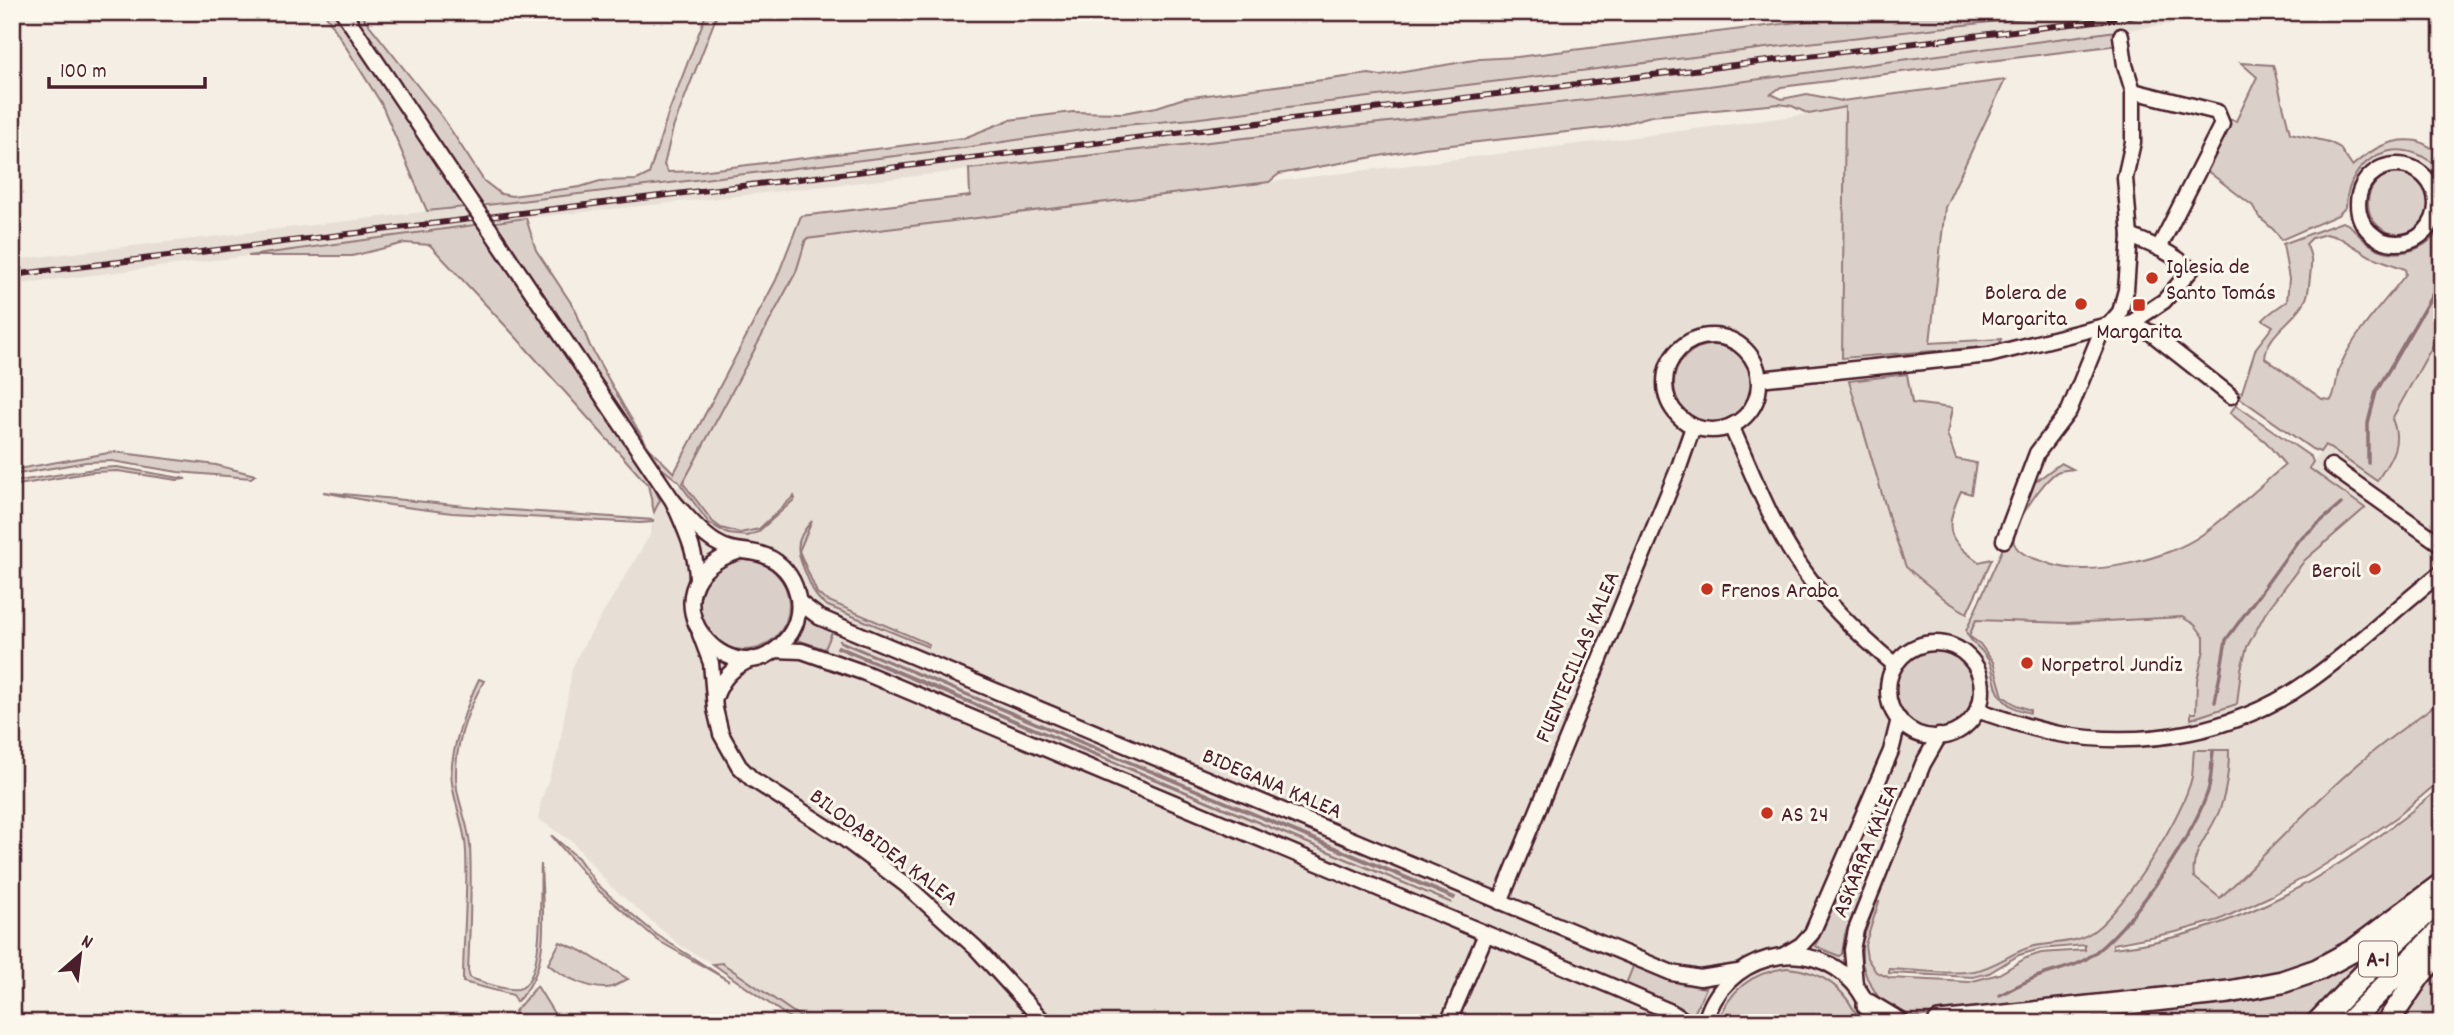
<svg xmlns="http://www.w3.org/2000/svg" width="2454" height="1035" viewBox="0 0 2454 1035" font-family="Dekko,sans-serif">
<rect width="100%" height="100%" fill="#f4eee4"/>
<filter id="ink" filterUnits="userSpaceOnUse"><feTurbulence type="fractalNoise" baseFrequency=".0143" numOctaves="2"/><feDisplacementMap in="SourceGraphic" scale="14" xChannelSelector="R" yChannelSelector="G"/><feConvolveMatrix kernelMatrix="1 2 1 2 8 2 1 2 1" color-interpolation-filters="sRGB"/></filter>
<g filter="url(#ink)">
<g fill="#e7dfd6">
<path d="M 2076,12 L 2389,12 L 2194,21 L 1709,86 L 1573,100 L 1238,140 L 746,195 L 526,218 L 248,256 L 12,285 L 12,260 L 802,168 L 970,147 L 1102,127 L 1192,119 L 1782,46 Z"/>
<path d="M 1845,107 L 1841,355 L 1891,525 L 1947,601 L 1976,620 L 2145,620 L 2182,617 L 2195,625 L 2204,637 L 2204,650 L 2197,680 L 2196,713 L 2191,718 L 2237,704 L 2241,669 L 2247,647 L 2266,612 L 2305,560 L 2365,508 L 2309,468 L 2325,445 L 2377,481 L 2397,431 L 2392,420 L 2398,405 L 2442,329 L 2442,700 L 2356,766 L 2220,898 L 2194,877 L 2192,863 L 2221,807 L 2192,777 L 2182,802 L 2149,863 L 2119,906 L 2095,930 L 2073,941 L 2032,947 L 1992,966 L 1975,971 L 1889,969 L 1890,981 L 1884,1007 L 1887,1023 L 809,1023 L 722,963 L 713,964 L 681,946 L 610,886 L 573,842 L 538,819 L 541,801 L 559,750 L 572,669 L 579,653 L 650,535 L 654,512 L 660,500 L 683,483 L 796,272 L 806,239 L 1627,138 L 1809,114 Z"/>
<path d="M 2401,150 L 2418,154 L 2437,166 L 2442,166 L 2442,227 L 2423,246 L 2408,253 L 2383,251 L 2371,245 L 2354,230 L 2347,216 L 2349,184 L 2357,171 L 2368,160 L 2386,151 Z"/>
</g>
<g fill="#dbd0c9" stroke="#92787a" stroke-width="2" fill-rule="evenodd">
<path d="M 324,12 L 336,12 L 466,207 L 427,211 L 381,103 Z"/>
<path d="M 350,12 L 359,12 L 443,118 L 484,181 L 501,194 L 512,196 L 580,187 L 600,181 L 637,180 L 649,174 L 668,114 L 707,12 L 718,12 L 673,128 L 664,165 L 668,172 L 700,171 L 964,138 L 1009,120 L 1073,112 L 1123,113 L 1157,107 L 1184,98 L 1369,74 L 1381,76 L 1480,59 L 1517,57 L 1879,12 L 2076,12 L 1782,46 L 1192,119 L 1102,127 L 970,147 L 479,206 Z"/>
<path d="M 2117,31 L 2118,45 L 1781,87 L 1771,94 L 1782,99 L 1807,94 L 1842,101 L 2005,80 L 1945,207 L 1930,343 L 2001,339 L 1999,346 L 1842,358 L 1845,107 L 1809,114 L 1792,106 L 1779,104 L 1651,116 L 1611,127 L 1424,148 L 1279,174 L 1269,182 L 806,239 L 796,272 L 683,483 L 713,522 L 721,528 L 740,533 L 759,529 L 794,496 L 795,499 L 758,532 L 748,536 L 728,534 L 709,523 L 678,481 L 660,467 L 641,442 L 643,464 L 660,500 L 654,512 L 648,485 L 515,336 L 430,245 L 405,243 L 352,256 L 248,256 L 526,218 L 536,250 L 575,309 L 590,346 L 624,407 L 649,448 L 674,473 L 776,280 L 801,216 L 970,196 L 969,169 L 1709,86 Z"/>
<path d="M 2241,63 L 2273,65 L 2290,133 L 2329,142 L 2339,147 L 2352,166 C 2371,150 2390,137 2417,141 C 2425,143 2434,150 2442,153 L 2442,166 C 2432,165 2426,157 2417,154 C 2380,139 2346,171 2346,207 L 2338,215 L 2281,240 C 2275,226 2257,221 2253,206 L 2206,170 L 2226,131 L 2227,119 L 2236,121 L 2257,77 Z"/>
<circle cx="2399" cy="203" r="31"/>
<path d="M 2342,222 C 2353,225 2354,231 2362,238 C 2387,262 2423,255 2442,227 L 2442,329 L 2392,419 C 2403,444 2390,460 2377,481 L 2325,445 L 2320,452 L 2312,449 L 2240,398 L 2256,348 L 2273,326 L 2263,320 C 2271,311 2278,308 2287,301 L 2289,279 L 2283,244 ZM 2326,234 L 2340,238 L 2370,256 L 2405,269 L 2406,274 C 2384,303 2356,331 2341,364 C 2335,376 2338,388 2331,400 L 2322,399 L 2265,358 C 2267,332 2296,321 2306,299 C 2309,292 2309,284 2310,277 C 2312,263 2312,256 2306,244 L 2312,238 Z"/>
<circle cx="1713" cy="384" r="39"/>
<path d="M 1907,374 L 1912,403 L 1952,408 L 1947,434 L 1956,459 L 1976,463 L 1971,494 L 1961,491 C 1944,529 1946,539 1979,562 L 1992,559 L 1967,613 L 1947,601 L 1906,567 L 1891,525 L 1849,381 Z"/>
<path d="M 2236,405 L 2311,457 L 2313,462 L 2309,468 L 2365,508 L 2305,560 L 2266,612 L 2247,647 L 2241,669 L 2237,704 L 2191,719 L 2191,713 L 2196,713 L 2197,680 L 2204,650 L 2204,637 L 2195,625 L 2182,617 L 2068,623 L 1976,620 L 1969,636 L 1980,644 L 1993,662 L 2003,696 L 2016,705 L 2030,710 L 2030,713 C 2020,710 2011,708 2004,700 C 1994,690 1995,675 1990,663 C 1985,650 1969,643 1966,631 L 2031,485 L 2061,463 L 2073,469 C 2068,470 2062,470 2057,472 C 2044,479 2009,529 2014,543 C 2019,556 2038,559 2050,564 C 2090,578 2169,559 2203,534 C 2232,513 2258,488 2285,465 L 2266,442 L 2230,413 Z"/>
<path d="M 114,452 L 216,465 L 255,475 L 251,478 L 178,472 L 112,461 L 86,462 L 12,475 L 12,470 Z"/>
<path d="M 117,467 L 186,479 L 177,480 L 118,471 L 92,472 L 12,486 L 12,482 L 100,468 Z"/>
<path d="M 323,492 L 496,509 L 653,520 L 653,522 L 640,523 L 452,513 L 390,505 Z"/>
<path d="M 812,521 L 799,551 L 817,593 L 824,599 L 929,644 L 928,647 L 828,606 C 816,599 813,591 808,579 C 798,554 791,543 812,521 Z"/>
<circle cx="744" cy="605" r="45"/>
<path d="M 805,617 L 833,630 L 825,649 L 797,640 L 803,629 Z"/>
<path d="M 840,641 L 1455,897 L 1454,899 L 840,642 Z"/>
<path d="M 838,646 L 1452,903 L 837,648 Z"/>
<circle cx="1935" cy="690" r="39"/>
<path d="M 479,679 L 484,681 C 466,712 452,752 457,789 C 460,808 469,826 470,846 C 472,887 470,929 468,970 L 470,978 C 484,982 503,991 518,989 C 546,984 539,888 541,864 C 542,909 553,970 516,1002 L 513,995 L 463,982 C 463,938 468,895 466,851 C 465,827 455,806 452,783 C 448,755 467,704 479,679 Z"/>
<path d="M 2442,700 L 2442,779 L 2397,817 L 2362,841 L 2310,874 L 2271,896 L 2219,920 L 2176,932 L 2113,944 L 2113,948 C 2239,935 2348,867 2442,786 L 2442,874 L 2375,926 L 2313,962 L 2279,974 L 2235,984 L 1978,1012 L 1907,1017 L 1894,1013 L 1884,1007 L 1867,978 L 1862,963 L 1862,942 L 1876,901 L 1879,902 L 1865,945 L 1867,958 L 1876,972 L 1890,978 L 1969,982 L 1999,974 L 2026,958 L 2041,953 L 2085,950 L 2085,945 L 2040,949 L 2019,955 L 1989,973 L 1973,977 L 1889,973 L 1889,969 C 1916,970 1947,975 1974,971 C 1996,967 2013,951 2034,946 C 2055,942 2077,944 2095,930 C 2125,908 2184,813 2192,777 C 2193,768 2193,759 2194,750 L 2229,750 C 2229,768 2227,788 2221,806 C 2214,830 2190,850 2194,877 L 2220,898 C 2266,855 2308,807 2356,766 C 2383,742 2413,721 2442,700 Z"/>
<path d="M 551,835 L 578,858 L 596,883 L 610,896 L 657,935 L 729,981 L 659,941 L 598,890 Z"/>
<path d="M 1842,888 L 1861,895 L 1845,934 L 1842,954 L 1839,956 L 1815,946 Z"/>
<path d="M 2384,937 L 2304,1023 L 1992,1023 L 2241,994 Z"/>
<path d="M 560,942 L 582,951 L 628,979 C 623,981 617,985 612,987 C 594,992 561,976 548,964 Z"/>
<path d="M 2442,959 L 2442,1023 L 2395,1023 Z"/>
<path d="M 722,963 L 809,1023 L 797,1023 L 713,964 Z"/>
<path d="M 1634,964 L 1682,984 L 1706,988 L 1693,1016 L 1680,1007 L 1626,984 Z"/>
<path d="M 1787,968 C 1823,971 1847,989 1860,1023 L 1718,1023 C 1729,989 1753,972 1787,968 Z"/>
<path d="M 537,986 L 560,1023 L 517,1023 L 515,1011 Z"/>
</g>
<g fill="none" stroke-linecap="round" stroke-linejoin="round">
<g stroke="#8d7174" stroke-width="3.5">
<path d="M 2368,463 L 2368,423 L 2376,392 L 2442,278"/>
<path d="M 2215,702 L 2226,640 L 2297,542 L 2341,504"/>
<path d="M 2000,995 C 2011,989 2023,983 2034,978 C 2049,972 2065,969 2079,963 C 2123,941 2191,840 2207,794 C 2212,781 2211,765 2213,752"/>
</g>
<defs>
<g id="minor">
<path d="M 343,12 L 470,201"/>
<path d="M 2133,91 L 2217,112 L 2222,124 L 2159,248"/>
<circle cx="2397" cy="204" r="39"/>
<path d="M 489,228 L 673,501 C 684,527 697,552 697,580"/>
<path d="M 2130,236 C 2153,245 2173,253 2191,270 L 2164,301 L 2131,323"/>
<circle cx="1712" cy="383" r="47"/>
<path d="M 1759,379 L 1989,355 L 2108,325 L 2131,323 L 2151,333 L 2231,396"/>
<path d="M 1731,426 C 1753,474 1771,524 1801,567 C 1827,605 1860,636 1895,665"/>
<path d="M 2331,466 L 2442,545"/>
<path d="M 673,501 C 686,515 699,532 715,542 C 736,555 748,548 766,556 C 797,569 809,610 788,637 C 732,711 633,586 737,552"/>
<path d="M 2004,540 L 2037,453 L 2069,411 L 2100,335 L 2120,312 L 2126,290 L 2130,236 L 2125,178 L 2133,142 L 2133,91 L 2125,65 L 2121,36"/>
<path d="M 799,602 L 819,617 L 840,626 L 1672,973 L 1700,978 L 1738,972"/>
<path d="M 700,634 L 711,663 L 715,709 L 721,734 L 739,766 L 752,779 L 839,835 L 906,885 L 976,948 L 1045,1023"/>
<circle cx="1935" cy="690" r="47"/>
<path d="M 775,650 L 802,651 L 865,673 L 1611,986 L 1671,1012 L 1688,1023"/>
<path d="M 715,698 C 722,678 733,667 752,659"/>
<path d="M 1977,710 C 2004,719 2031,729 2059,734 C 2146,749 2237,732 2309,681 C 2356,648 2397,607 2442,572"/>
<path d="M 1500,902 L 1679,467 L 1693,427"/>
<path d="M 1784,955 L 1801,945 L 1812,933 L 1891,751 L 1899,719"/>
<path d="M 1855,985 L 1852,950 L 1856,930 L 1923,764 L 1939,736"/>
<path d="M 1448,1023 L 1486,934"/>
<path d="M 1705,1023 C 1721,956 1808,931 1854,984 C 1864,995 1869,1009 1874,1023"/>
</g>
<g id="highway">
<path d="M 1868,1005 L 1898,1023"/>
<path d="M 1939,1023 L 2229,992 L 2282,982 L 2317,970 L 2354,950 L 2442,884"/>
<path d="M 2317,1023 L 2393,944 L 2435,905"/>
<path d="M 2348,1023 L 2442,929"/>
<path d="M 2387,1023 L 2419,976 L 2442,949"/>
</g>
</defs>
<use href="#minor" stroke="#4a1f2b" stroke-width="19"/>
<use href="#highway" stroke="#4a1f2b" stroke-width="26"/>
<use href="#minor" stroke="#fbf7ec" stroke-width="14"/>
<use href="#highway" stroke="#fbf7ec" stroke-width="21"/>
<defs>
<path id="rail" d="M 12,275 L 2169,12"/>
</defs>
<use href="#rail" stroke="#4a1f2b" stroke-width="6"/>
<use href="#rail" stroke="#fbf7ec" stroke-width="3.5" stroke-dasharray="10" stroke-linecap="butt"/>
<defs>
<path id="minor-bridge" d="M 470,201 L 489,228"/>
</defs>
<use href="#minor-bridge" stroke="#4a1f2b" stroke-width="19" stroke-linecap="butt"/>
<use href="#minor-bridge" stroke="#fbf7ec" stroke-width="14"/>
</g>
</g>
<g fill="#c8321e" stroke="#fbf7ec" stroke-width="2.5">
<circle cx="2152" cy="278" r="7"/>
<circle cx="2081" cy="304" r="7"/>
<rect x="2132" y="298" width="14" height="14" rx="3.5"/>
<circle cx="2375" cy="569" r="7"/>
<circle cx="1707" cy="589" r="7"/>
<circle cx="2027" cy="663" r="7"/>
<circle cx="1767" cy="813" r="7"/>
</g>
<g text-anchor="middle" stroke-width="6" stroke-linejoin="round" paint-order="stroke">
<rect fill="#fbf7ec" stroke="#7f6065" stroke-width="2" x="2359" y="941.5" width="38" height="35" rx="5"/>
<g font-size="21" font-weight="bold" fill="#4a1f2b">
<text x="2378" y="966">A-1</text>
</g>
<g font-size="23" fill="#4a1f2b" stroke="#fbf7ec" text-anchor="start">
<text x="2166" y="273">Iglesia de<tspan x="2166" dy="26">Santo Tomás</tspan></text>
<text x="2067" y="299" text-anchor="end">Bolera de<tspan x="2067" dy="26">Margarita</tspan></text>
<text x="2139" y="338" text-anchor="middle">Margarita</text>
<text x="2361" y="577" text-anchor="end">Beroil</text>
<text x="1721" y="597">Frenos Araba</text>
<text x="2041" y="671">Norpetrol Jundiz</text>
<text x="1781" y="821">AS 24</text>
</g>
<g font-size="23" fill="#4a1f2b" stroke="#fbf7ec">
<text transform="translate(1576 656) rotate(-67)" y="8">FUENTECILLAS KALEA</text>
<text transform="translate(1273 782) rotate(23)" y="8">BIDEGANA KALEA</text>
<text transform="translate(885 846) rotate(37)" y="8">BILODABIDEA KALEA</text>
<text transform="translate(1864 850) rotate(-68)" y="8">ASKARRA KALEA</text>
</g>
</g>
<rect width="2454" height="1035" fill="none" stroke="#fbf7ec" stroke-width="42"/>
<rect x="21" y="21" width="2412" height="993" fill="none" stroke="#4a1f2b" stroke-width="2.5" filter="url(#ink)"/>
<g transform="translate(80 955) rotate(28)" stroke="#fbf7ec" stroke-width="5" paint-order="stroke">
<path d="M0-5L12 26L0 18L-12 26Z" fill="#4a1f2b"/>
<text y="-10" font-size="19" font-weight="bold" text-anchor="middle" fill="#4a1f2b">N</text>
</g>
<path d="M49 77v10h156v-10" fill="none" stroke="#4a1f2b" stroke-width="3.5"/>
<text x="60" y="77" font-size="21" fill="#4a1f2b" stroke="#fbf7ec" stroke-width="5" paint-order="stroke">100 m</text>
</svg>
